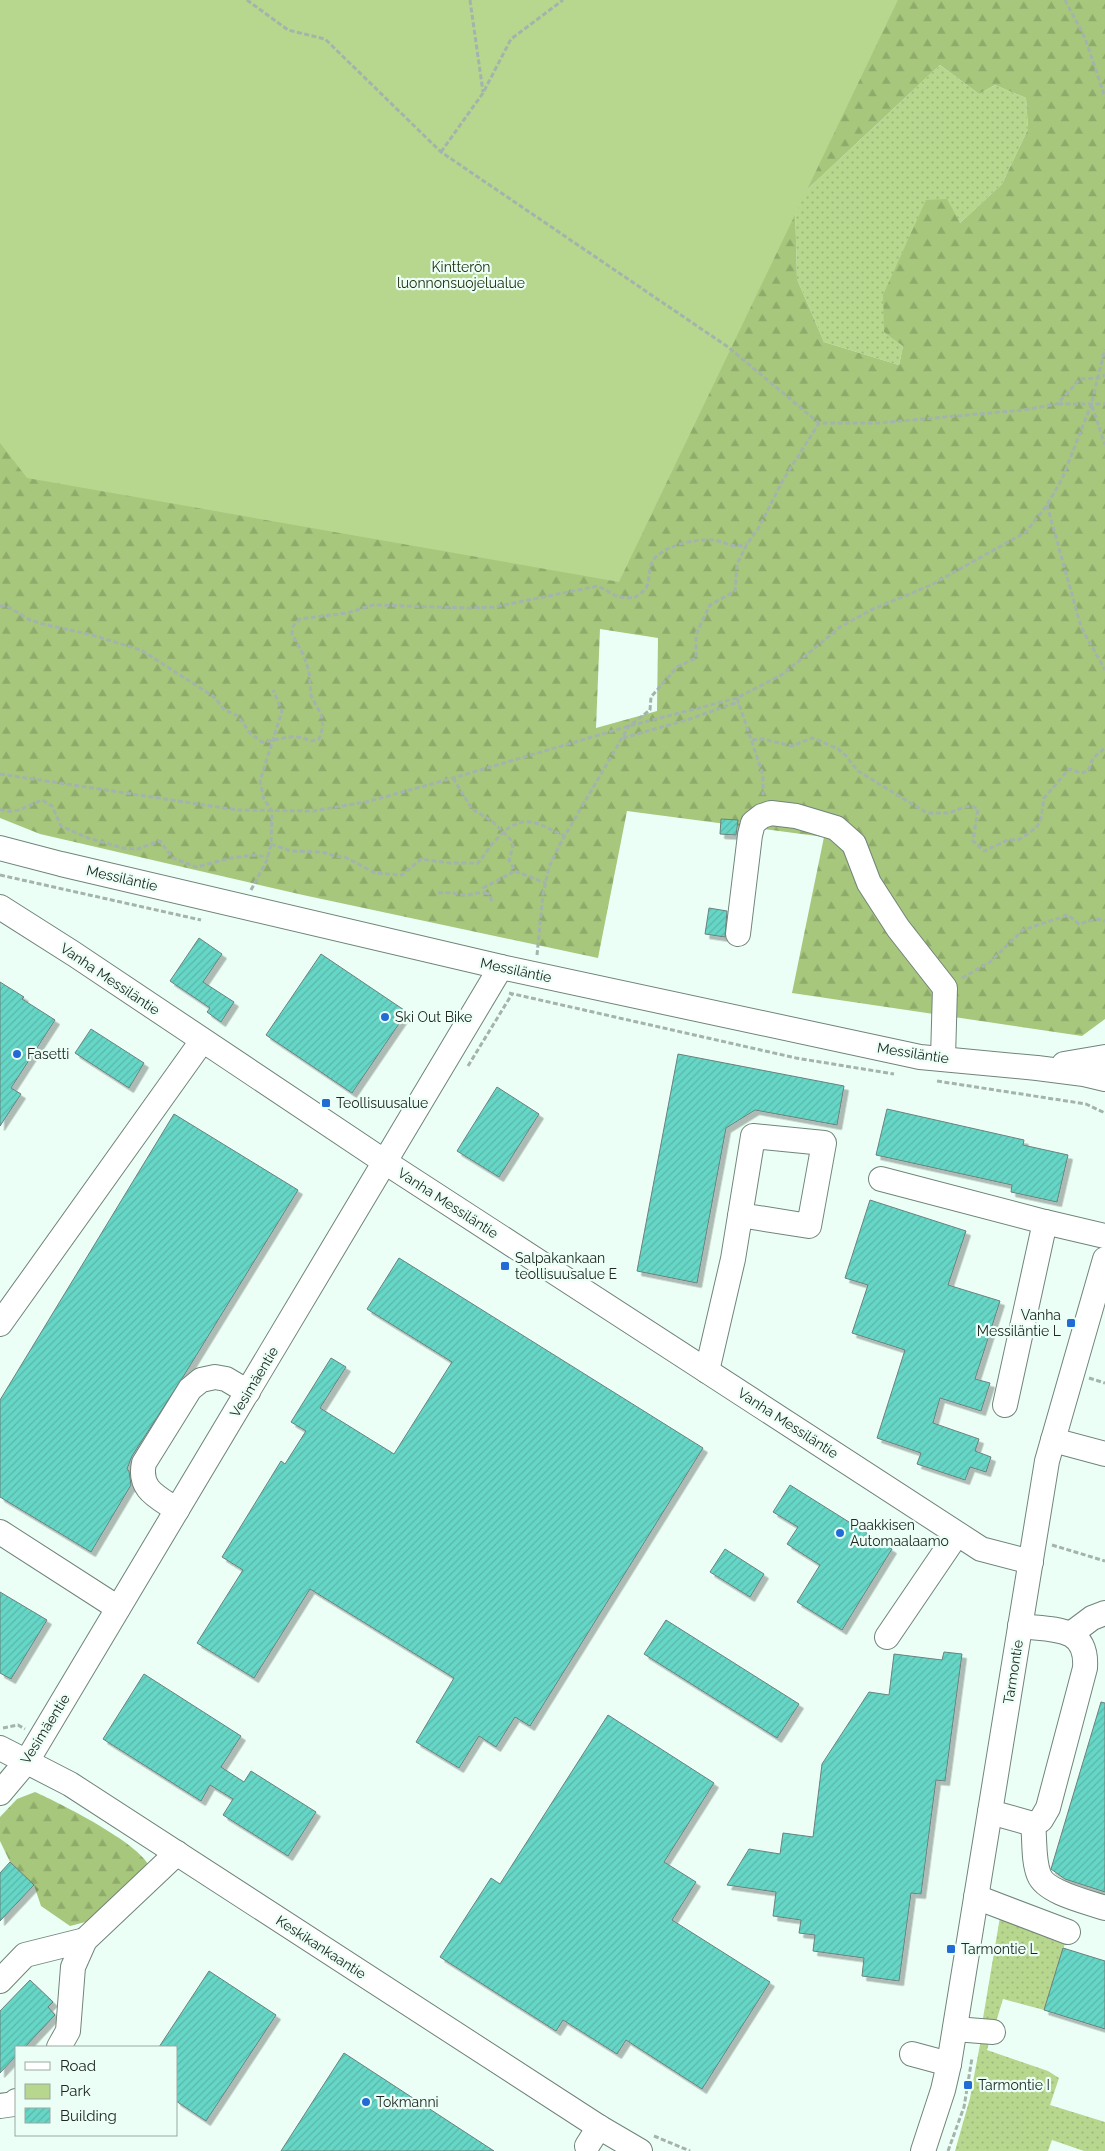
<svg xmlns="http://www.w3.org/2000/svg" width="1105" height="2151" viewBox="0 0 1105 2151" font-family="Raleway,sans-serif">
<defs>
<pattern id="grass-dots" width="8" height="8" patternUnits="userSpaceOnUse" patternTransform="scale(1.25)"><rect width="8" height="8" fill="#b7d68e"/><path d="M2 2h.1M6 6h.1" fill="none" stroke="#9db87a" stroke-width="1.8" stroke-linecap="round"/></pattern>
<pattern id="forest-firs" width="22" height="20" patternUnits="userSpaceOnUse" patternTransform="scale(1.25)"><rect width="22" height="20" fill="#a7c77c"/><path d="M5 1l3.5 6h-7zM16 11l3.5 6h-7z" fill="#8fab6b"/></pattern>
<pattern id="building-hatch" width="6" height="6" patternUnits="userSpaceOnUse" patternTransform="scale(1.25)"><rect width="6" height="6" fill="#66d6c6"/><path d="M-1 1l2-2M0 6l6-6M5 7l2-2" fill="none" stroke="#58b8aa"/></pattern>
<filter id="shadow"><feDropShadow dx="4.5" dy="4.5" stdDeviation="0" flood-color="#0004"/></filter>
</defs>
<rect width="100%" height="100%" fill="#ecfff6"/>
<g fill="url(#grass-dots)">
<path d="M 940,65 L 979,94 L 995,85 L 1026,98 L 1028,129 L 1002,184 L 960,223 L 903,346 L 899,365 L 824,342 L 797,279 L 795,201 Z"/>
<path d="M 1001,1911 L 1067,1937 L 1044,2010 L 1003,1999 L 996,2022 L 982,2024 Z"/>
<path d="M 981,2039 L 990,2040 L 987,2050 L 1048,2071 L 1059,2078 L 1050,2105 L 1105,2122 L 1105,2151 L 1084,2151 L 1052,2140 L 1048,2151 L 955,2151 L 970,2098 Z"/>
</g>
<g fill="url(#forest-firs)" fill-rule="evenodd">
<path d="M 0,0 L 1105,0 L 1105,1019 L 1082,1036 L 792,993 L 824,837 L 627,811 L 598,958 L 303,895 L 40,834 L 0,818 ZM 940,65 L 979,94 L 995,85 L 1026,98 L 1028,129 L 1002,184 L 960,223 L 947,199 L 926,200 L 883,295 L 884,332 L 903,346 L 899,365 L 824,342 L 797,279 L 795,201 ZM 600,629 L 658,638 L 657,711 L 596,728 Z"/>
<path d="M 35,1792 C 60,1803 139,1843 149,1866 L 93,1920 L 70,1926 L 41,1906 L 34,1885 L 10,1862 L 0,1841 L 0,1817 L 17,1799 Z"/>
</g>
<path fill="#b7d68e" d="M 0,0 L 898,0 L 619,582 L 27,478 L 0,443 Z"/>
<g fill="url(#building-hatch)" stroke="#6a817d" filter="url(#shadow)">
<path d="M 721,819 L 738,820 L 736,835 L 720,834 Z"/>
<path d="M 709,908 L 727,911 L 725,937 L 705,934 Z"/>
<path d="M 199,938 L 222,954 L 203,982 L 234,1002 L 221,1022 L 207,1012 L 210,1008 L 170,981 Z"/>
<path d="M 321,954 L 407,1012 L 352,1093 L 266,1035 Z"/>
<path d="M 0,982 L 24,997 L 22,999 L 55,1020 L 11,1088 L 21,1094 L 0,1126 Z"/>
<path d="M 91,1029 L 144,1063 L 129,1088 L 75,1053 Z"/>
<path d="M 678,1054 L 844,1086 L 837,1125 L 755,1110 L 726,1128 L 697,1283 L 637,1271 Z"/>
<path d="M 497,1087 L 539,1114 L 499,1177 L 457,1151 Z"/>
<path d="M 887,1109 L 1024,1140 L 1023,1145 L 1068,1155 L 1057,1202 L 1011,1192 L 1012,1185 L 876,1155 Z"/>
<path d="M 174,1114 L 298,1190 L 183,1377 L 132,1456 L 127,1469 L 129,1471 L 131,1485 L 91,1552 L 0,1497 L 0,1400 Z"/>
<path d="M 870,1200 L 966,1231 L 948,1285 L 1000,1301 L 975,1379 L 990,1383 L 981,1411 L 940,1398 L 933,1423 L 979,1439 L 975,1451 L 991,1457 L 986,1472 L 970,1467 L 965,1480 L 917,1464 L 921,1453 L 877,1438 L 905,1350 L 852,1333 L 868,1285 L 845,1278 Z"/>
<path d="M 399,1258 L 703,1448 L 530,1726 L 515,1717 L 496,1747 L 479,1736 L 459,1768 L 416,1742 L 454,1678 L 310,1589 L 254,1678 L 197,1643 L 243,1570 L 222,1557 L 281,1461 L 285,1464 L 306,1431 L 291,1422 L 331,1358 L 346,1367 L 320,1408 L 394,1454 L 452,1362 L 367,1309 Z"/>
<path d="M 790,1485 L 892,1549 L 842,1630 L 797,1602 L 820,1565 L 787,1544 L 798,1527 L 773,1512 Z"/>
<path d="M 725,1549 L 764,1574 L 750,1597 L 710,1572 Z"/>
<path d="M 0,1592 L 47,1620 L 11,1679 L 0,1673 Z"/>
<path d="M 666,1620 L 799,1704 L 777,1738 L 644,1654 Z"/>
<path d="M 944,1652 L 962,1654 L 945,1781 L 936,1780 L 921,1894 L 911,1893 L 899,1981 L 862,1976 L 864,1958 L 813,1951 L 815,1935 L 799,1933 L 801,1920 L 773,1916 L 776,1892 L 727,1885 L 749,1849 L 780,1854 L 783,1833 L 813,1837 L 822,1764 L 869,1692 L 889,1695 L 894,1654 L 942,1660 Z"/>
<path d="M 144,1674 L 241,1736 L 221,1767 L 244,1782 L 251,1771 L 316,1812 L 288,1856 L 223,1815 L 233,1799 L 210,1785 L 201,1801 L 103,1739 Z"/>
<path d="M 1101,1702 L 1105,1703 L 1105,1892 L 1065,1879 L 1051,1869 Z"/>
<path d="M 608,1715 L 714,1783 L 664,1862 L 696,1882 L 672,1920 L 770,1982 L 702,2089 L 626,2040 L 617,2054 L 563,2020 L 556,2031 L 440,1957 L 491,1878 L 500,1884 Z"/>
<path d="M 10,1862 L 34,1885 L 0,1921 L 0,1873 Z"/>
<path d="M 1063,1948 L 1105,1961 L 1105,2029 L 1044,2010 Z"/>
<path d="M 209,1971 L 276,2015 L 206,2121 L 176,2101 L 176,2047 L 159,2047 Z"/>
<path d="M 30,1980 L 53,2002 L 48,2007 L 55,2015 L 25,2047 L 16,2047 L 16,2056 L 0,2073 L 0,2011 Z"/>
<path d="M 344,2053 L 494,2151 L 281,2151 Z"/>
</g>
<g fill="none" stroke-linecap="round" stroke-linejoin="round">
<defs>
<g id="minor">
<path d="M 0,848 L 61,864 L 501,967 L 920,1057 L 1037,1068 L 1084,1074 L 1105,1079"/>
<path d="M 0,907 L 74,954 L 385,1162 L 981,1549 L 1031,1562"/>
<path d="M 738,934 L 750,835 L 753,823 L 762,816 L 771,813 L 796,816 L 836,828 L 854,844 L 869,883 L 898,928 L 945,988 L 943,1058"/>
<path d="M 1064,1064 L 1105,1057"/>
<path d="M 881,1179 L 1045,1222 L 1105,1236"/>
<path d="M 0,1324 L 202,1041"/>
<path d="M 707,1371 L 733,1259 L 753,1136 L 824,1143 L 809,1226 L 740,1215"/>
<path d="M 1005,1405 L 1045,1222"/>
<path d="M 1053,1440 L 1105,1454"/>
<path d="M 177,1510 C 158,1497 138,1490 144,1463 L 190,1389 L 201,1380 L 215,1377 L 226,1379 L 248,1392"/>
<path d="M 0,1532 L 118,1608"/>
<path d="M 1072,1633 L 1092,1618 L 1105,1613"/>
<path d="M 887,1637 L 957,1534"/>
<path d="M 0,1748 L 70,1784 L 599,2127 L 640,2151"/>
<path d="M 0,1793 L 27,1761 L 501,967"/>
<path d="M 990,1812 L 1033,1824 L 1041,1820 L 1048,1808 L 1085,1668 C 1088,1625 1052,1630 1020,1626"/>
<path d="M 1033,1824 C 1035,1840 1033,1860 1039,1875 C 1046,1893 1088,1902 1105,1908"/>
<path d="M 976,1897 L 1068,1932"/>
<path d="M 0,1981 L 25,1955 L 85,1940"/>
<path d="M 955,2029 L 993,2032"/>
<path d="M 59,2047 L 68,2031 L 73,1967 L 85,1940 L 177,1853"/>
<path d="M 912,2054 L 949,2064"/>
<path d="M 0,2106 L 14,2104 L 16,2101"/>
<path d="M 587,2146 L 599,2127"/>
<path d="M 923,2151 L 943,2090 L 949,2064 L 1047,1461 L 1105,1259"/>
</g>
</defs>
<use href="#minor" stroke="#70847a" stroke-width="26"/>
<g stroke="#a4b4ac" stroke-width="3" stroke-dasharray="5 2.5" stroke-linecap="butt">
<path d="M 247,0 L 288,30 L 325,39 L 441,152 L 728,347 L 819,423 L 878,423 L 1023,410 L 1057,404 L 1080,379 L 1098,378 L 1105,375"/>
<path d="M 470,0 L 483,92"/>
<path d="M 1065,0 L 1085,38 L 1105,97"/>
<path d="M 441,152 L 483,93 L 511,39 L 563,0"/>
<path d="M 1058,404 L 1105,404"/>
<path d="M 1092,406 L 1105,445"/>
<path d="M 1047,505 L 1081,627 L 1105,670"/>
<path d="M 0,606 L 7,606 L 30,620 L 43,624 L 92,635 L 141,650 L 213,696 L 225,710 L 238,716 L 250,733 L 262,742 C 282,740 290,732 311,741 L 319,739 L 323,727 L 321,714 L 311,696 L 309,671 L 303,654 L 292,634 L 293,626 L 300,619 L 347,613 L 373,605 L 470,608 L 494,607 L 598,586 L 618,597 L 634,598 C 638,595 643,592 646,588 C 651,579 647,567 655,558 C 668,544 695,539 713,540 C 729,542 728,549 747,544"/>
<path d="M 737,698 L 763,775 L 763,795"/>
<path d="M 623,738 L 690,719 L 732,704 L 739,703"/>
<path d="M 752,740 L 763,739 L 792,746 L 812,738 L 820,741 L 838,749 L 845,755 L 858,771 L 927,813 L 949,813 L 964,807 L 972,806 L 978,809 L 973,841 L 984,851 L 1008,840 L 1018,840 L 1036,828 L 1041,819 L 1044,798 L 1069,769 L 1081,773 L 1088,771 L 1093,758 L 1105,748"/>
<path d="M 0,774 L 238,810 L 313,811 L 366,802 L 453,778 L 629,726 L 737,698 L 783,674 L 840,627 L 871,610 L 931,585 L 1026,532 L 1047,505 L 1062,479 L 1091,405 L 1105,349"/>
<path d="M 453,778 L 472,809 L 492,821 L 511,840 L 513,846 L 509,860 L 515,871 L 546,883"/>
<path d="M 0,809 C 15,816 28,805 42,800 L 52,806 L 61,826 L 88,838 L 123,848 L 137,849 L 160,841 L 173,858 L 196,867 L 231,858 L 254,855 L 268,857"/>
<path d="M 271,844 L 291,851 L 322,852 L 335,856 L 345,857 L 375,873 L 402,875 L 421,859 L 450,863 L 478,863 C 492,845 509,815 536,823 C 546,826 555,832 565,836"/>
<path d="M 0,875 L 201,920"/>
<path d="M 251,890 L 267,860 L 271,844 L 272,811 L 264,799 L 260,781 L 282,711 L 273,690"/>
<path d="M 438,893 C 449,891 457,895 468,895 C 474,894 478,892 485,893 L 483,888 L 515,871"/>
<path d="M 485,893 L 490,894 L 492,903"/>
<path d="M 537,955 L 543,894 L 549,867 L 560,844 L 629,726 L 650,710 L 651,697 L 677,667 L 696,658 L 696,634 L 710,605 L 735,591 L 737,564 L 747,544 L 758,529 L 783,480 L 819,423"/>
<path d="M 962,978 L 990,962 L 1023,930 L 1068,915 L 1079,924 L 1097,919 L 1105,921"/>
<path d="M 509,993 L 796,1058 L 894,1074"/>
<path d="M 468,1066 L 512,994"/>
<path d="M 937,1081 L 1086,1104 L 1105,1113"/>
<path d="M 1089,1378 L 1105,1383"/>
<path d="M 1052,1545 L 1105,1561"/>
<path d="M 3,1728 L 18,1725 L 25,1729"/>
<path d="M 654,2136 L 690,2151"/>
<path d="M 948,2151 L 964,2107 L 972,2058"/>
</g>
<use href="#minor" stroke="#fff" stroke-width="24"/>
</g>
<g fill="#226bd6" stroke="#ecfff6" stroke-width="2">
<circle cx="385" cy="1017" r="5"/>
<circle cx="17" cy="1054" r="5"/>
<rect x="321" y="1098" width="10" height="10" rx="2.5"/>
<rect x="500" y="1261" width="10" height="10" rx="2.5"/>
<rect x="1066" y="1318" width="10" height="10" rx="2.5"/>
<circle cx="840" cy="1533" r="5"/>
<rect x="946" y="1944" width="10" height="10" rx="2.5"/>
<rect x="963" y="2080" width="10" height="10" rx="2.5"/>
<circle cx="366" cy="2102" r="5"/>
</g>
<g text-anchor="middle" stroke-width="4.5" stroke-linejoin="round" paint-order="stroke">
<g font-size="14" fill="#232f10" stroke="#ecfff6">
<text x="461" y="272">Kintterön<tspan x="461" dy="16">luonnonsuojelualue</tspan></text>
</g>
<g font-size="14" fill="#202824" stroke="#ecfff6">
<text transform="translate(122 878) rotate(13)" y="5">Messiläntie</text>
<text transform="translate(516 970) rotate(12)" y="5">Messiläntie</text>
<text transform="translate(110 979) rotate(34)" y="5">Vanha Messiläntie</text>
<text transform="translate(913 1053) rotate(9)" y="5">Messiläntie</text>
<text transform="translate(448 1203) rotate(33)" y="5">Vanha Messiläntie</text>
<text transform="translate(254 1382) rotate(-59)" y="5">Vesimäentie</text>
<text transform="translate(788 1423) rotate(33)" y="5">Vanha Messiläntie</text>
<text transform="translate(1013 1672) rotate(-81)" y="5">Tarmontie</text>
<text transform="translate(45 1729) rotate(-58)" y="5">Vesimäentie</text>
<text transform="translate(321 1947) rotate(33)" y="5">Keskikankaantie</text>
</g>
<g font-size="14" fill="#202824" stroke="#ecfff6" text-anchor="start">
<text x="395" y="1022">Ski Out Bike</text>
<text x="27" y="1059">Fasetti</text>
<text x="336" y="1108">Teollisuusalue</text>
<text x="515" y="1263">Salpakankaan<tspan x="515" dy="16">teollisuusalue E</tspan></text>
<text x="1061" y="1320" text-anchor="end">Vanha<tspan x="1061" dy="16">Messiläntie L</tspan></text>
<text x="850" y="1530">Paakkisen<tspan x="850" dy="16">Automaalaamo</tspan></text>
<text x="961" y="1954">Tarmontie L</text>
<text x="978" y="2090">Tarmontie I</text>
<text x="376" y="2107">Tokmanni</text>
</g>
</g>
<rect x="15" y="2046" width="162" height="90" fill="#ecfff6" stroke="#9aa9a2"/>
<rect x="25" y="2062" width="25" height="8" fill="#ffffff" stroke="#9aa9a2"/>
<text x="60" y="2071" font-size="15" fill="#202824">Road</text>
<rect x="25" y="2084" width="25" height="15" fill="#b7d68e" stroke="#9aa9a2"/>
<text x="60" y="2096" font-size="15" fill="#202824">Park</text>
<rect x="25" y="2108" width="25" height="15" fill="url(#building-hatch)" stroke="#9aa9a2"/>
<text x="60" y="2121" font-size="15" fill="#202824">Building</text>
</svg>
